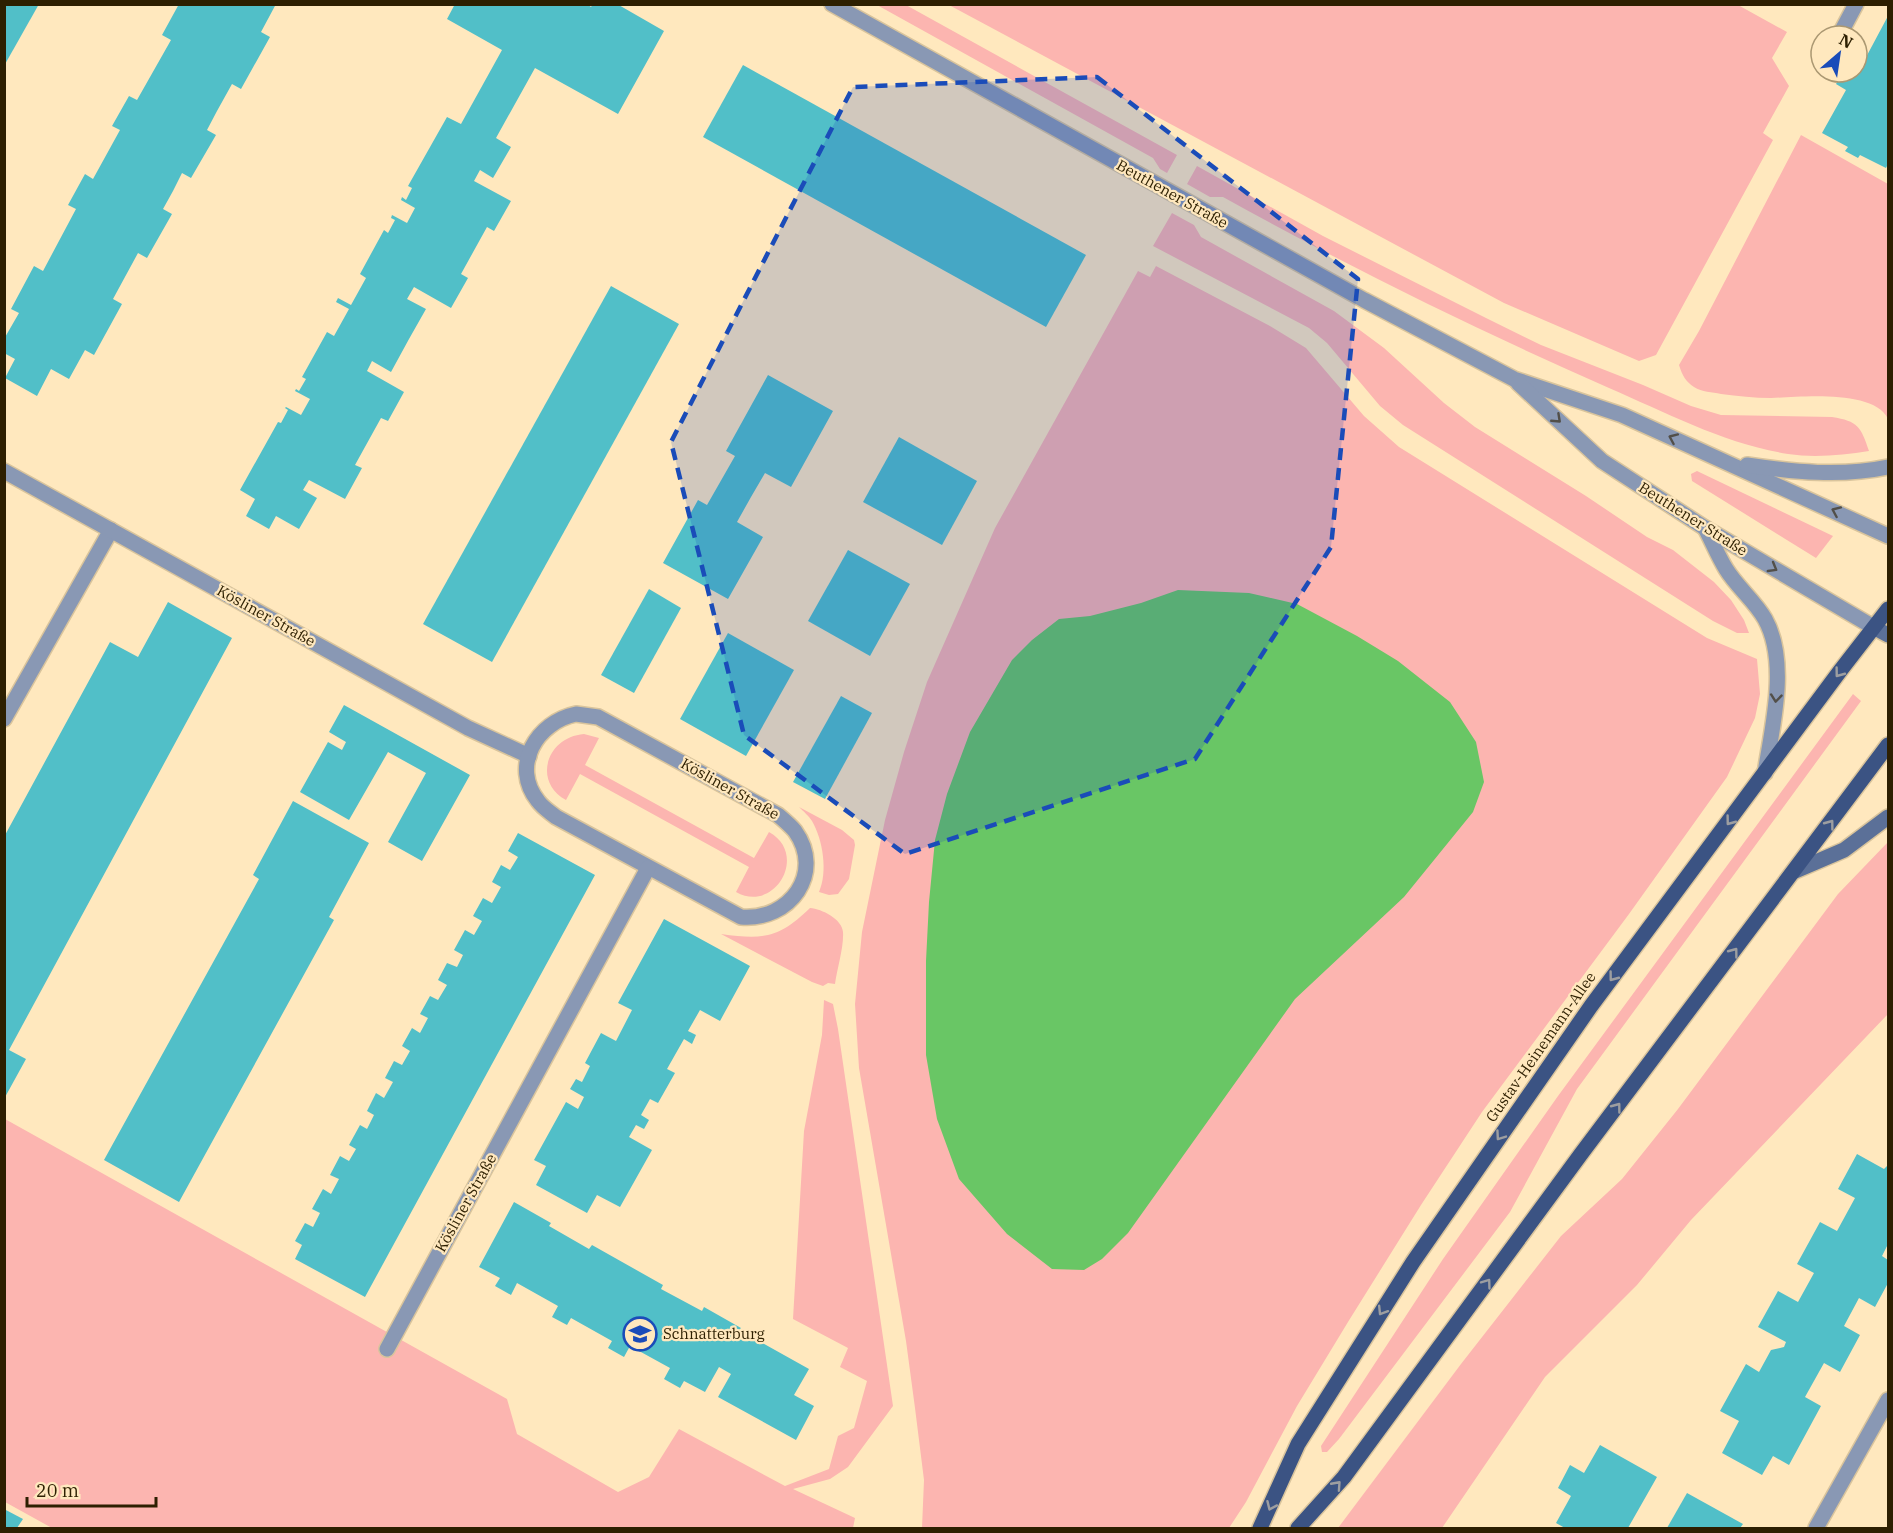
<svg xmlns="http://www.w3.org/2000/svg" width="1893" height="1533" viewBox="0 0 1893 1533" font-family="'IBM Plex Serif',serif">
<rect width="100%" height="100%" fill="#ffe8be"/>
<g fill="#fcb5b0">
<path d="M 877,5 L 906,5 L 1177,155 L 1167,173 L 1160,169 L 1153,158 Z"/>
<path d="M 949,5 L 1738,5 L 1787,32 L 1772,58 L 1789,86 L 1763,133 L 1773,140 L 1656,355 L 1639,361 L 1504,303 Z"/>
<path d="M 1801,135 L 1888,184 L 1888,419 C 1874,389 1800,397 1771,398 C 1754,398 1738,396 1721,394 C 1712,392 1702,392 1694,387 C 1686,382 1682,375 1679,365 L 1699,331 Z"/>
<path d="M 1197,166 L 1323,236 L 1486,318 L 1541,345 L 1643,385 L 1691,406 L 1721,415 L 1832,417 C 1858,421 1861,427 1869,451 C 1843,455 1815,458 1788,454 C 1725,444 1667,413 1609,388 C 1477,330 1349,267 1223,197 L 1210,197 L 1187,184 Z"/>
<path d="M 1172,213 L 1194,225 L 1201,237 L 1334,311 L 1384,348 L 1444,403 L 1475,427 L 1586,496 L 1647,537 L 1673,550 L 1714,582 L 1731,600 L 1744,620 L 1749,633 L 1737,633 L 1713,621 L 1403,425 L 1380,406 L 1327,343 L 1309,328 L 1153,246 Z"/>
<path d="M 1156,266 L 1270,326 L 1306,348 L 1364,416 L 1399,447 L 1707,638 L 1757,659 L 1760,694 L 1755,718 L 1727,777 L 1629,914 L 1482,1112 L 1421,1205 L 1348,1322 L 1297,1406 L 1246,1502 L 1229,1528 L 922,1528 L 924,1480 L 915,1408 L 906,1341 L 859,1068 L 855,1004 L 862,932 L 885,820 L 904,752 L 927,682 L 995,528 L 1138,271 L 1150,277 Z"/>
<path d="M 1697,471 L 1833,536 L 1816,558 L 1692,481 L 1691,474 Z"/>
<path d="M 1853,694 L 1861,701 L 1577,1089 L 1510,1212 L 1339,1439 L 1327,1452 L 1322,1452 L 1321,1446 L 1443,1259 L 1558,1096 Z"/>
<path d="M 584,734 L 599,738 L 585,765 L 754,858 L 769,832 C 809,854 775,914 736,892 L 749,867 L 580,774 L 566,800 C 532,781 547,737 584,734 Z"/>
<path d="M 799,807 L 842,830 L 854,840 L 855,845 L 849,879 L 838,894 L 829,895 L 819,892 C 828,872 823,840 812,821 C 809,816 803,811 799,807 Z"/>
<path d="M 1888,842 L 1888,1014 L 1691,1220 L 1637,1285 L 1545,1377 L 1442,1528 L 1338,1528 L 1461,1364 L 1561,1236 L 1622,1179 L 1678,1109 L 1838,894 Z"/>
<path d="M 810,908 C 822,909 842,919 843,932 C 844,947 837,969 835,984 L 828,983 L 823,986 L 812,982 L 721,934 C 764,940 779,938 810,908 Z"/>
<path d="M 824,1000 L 833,1004 L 838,1029 L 893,1406 L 848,1467 L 830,1479 L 793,1489 L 855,1518 L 853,1528 L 52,1528 L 5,1502 L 5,1119 L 507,1399 L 517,1434 L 618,1492 L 649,1477 L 679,1429 L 785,1486 L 829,1469 L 838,1436 L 854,1428 L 867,1381 L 840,1367 L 848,1348 L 793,1319 L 804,1131 L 822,1035 Z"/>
</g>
<path fill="#69c665" d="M 1178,590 L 1249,593 L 1297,604 L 1357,636 L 1398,661 L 1450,702 L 1476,742 L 1484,782 L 1473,812 L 1404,897 L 1295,999 L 1128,1233 L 1102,1259 L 1084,1270 L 1052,1269 L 1007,1234 L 959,1179 L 937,1119 L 926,1055 L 926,961 L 929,902 L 935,840 L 947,794 L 970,732 L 1012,660 L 1032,640 L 1059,619 L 1090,616 L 1141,603 Z"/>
<g fill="#51bfc8">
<path d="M 4,4 L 39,4 L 4,66 Z"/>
<path d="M 179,4 L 276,4 L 261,32 L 270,37 L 241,89 L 232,84 L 217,111 L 207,130 L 216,135 L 191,178 L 182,173 L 173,191 L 163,209 L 172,214 L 147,258 L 138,253 L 113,299 L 122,304 L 94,355 L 85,350 L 69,379 L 51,369 L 37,396 L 5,378 L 15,359 L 4,353 L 4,339 L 19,313 L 11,309 L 34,266 L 43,271 L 76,209 L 68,205 L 85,174 L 93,179 L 120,130 L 112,126 L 129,96 L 137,100 L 171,40 L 162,35 Z"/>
<path d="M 455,4 L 587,4 L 591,7 L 593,4 L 617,4 L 664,31 L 618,114 L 535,68 L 496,138 L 511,147 L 493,178 L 480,170 L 474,181 L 511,201 L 494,231 L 487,227 L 461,274 L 468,278 L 451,308 L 414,287 L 407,299 L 426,309 L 409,339 L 391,372 L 372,361 L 367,371 L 404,392 L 388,421 L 381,418 L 355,465 L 362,468 L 345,499 L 309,480 L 303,490 L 317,498 L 299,529 L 276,516 L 269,529 L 246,516 L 255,499 L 240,490 L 278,422 L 281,423 L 288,410 L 285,408 L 286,407 L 301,415 L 310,399 L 295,391 L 296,389 L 299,391 L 306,379 L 302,377 L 327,332 L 334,336 L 349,309 L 336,302 L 338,298 L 351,305 L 366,278 L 360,274 L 384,230 L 388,233 L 395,220 L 391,218 L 392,215 L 407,223 L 415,208 L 401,200 L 402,197 L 406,200 L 412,188 L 408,186 L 447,117 L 461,124 L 502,50 L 447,19 Z"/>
<path d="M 1888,16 L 1888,164 L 1886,168 L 1860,155 L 1858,158 L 1845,151 L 1848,147 L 1822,133 L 1846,90 L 1836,84 L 1843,72 L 1857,72 L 1857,58 L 1864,61 Z"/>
<path d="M 743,65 L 1086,255 L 1046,327 L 703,137 Z"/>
<path d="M 611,286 L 679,324 L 492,662 L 423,624 Z"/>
<path d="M 768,375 L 833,411 L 791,487 L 765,473 L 751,497 L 737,522 L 763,537 L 728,599 L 663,563 L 698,500 L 707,505 L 735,456 L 726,451 Z"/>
<path d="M 899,437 L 977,481 L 942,545 L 863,502 Z"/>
<path d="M 848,550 L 910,584 L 870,656 L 808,621 Z"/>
<path d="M 649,589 L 681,608 L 634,693 L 601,675 Z"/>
<path d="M 168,602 L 232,638 L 9,1050 L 26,1059 L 4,1099 L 4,837 L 110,642 L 138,657 Z"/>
<path d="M 728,633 L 794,670 L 746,756 L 680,719 Z"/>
<path d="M 841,696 L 872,713 L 825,799 L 793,782 Z"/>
<path d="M 344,705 L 470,775 L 422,861 L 388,842 L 426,773 L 388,752 L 349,820 L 300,792 L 328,742 L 342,750 L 346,742 L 329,732 Z"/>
<path d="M 293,801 L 369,843 L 329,917 L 334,920 L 179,1202 L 104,1160 L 259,879 L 253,875 Z"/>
<path d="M 518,833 L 595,875 L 365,1297 L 295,1259 L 302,1245 L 295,1241 L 305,1223 L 313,1227 L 320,1213 L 312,1209 L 323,1189 L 331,1194 L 339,1179 L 330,1175 L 340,1156 L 349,1161 L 356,1149 L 349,1145 L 360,1125 L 367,1129 L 374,1115 L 367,1111 L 376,1093 L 384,1098 L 393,1082 L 385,1078 L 394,1061 L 402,1065 L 410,1051 L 402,1046 L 412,1028 L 420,1033 L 428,1018 L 420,1014 L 430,996 L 438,1000 L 447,985 L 438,980 L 447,963 L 457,967 L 463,955 L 454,950 L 465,930 L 474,935 L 482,921 L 473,916 L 483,898 L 492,903 L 501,887 L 492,882 L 501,865 L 510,870 L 518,857 L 508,851 Z"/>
<path d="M 664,919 L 750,966 L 720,1021 L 700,1010 L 688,1031 L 696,1035 L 692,1044 L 684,1039 L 667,1069 L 675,1073 L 658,1103 L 650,1099 L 641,1115 L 649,1120 L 644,1129 L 636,1125 L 629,1137 L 652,1150 L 620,1207 L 597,1195 L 587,1213 L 536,1185 L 546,1166 L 534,1160 L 566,1102 L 578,1109 L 584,1097 L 570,1089 L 576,1079 L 582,1082 L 590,1066 L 585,1063 L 601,1033 L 616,1041 L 632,1010 L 618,1003 Z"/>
<path d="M 1857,1154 L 1884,1169 L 1888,1165 L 1888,1244 L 1882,1256 L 1888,1260 L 1888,1283 L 1875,1307 L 1859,1298 L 1844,1326 L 1860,1335 L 1840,1372 L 1824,1363 L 1805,1397 L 1821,1406 L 1789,1465 L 1773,1456 L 1762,1475 L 1722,1453 L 1739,1421 L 1720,1411 L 1746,1364 L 1759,1372 L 1771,1350 L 1784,1347 L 1786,1342 L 1758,1327 L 1778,1291 L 1798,1302 L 1814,1273 L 1797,1264 L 1820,1222 L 1837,1231 L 1855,1198 L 1838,1189 Z"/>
<path d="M 514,1202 L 551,1223 L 549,1226 L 589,1249 L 592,1245 L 663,1285 L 661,1289 L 702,1311 L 704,1307 L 741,1328 L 739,1330 L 809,1369 L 794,1395 L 814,1406 L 796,1440 L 718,1397 L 731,1374 L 719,1367 L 705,1392 L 684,1381 L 680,1388 L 664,1379 L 670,1368 L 630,1346 L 624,1357 L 608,1348 L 612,1341 L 571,1318 L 567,1325 L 552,1317 L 558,1306 L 517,1283 L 511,1295 L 495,1286 L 500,1278 L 479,1267 Z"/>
<path d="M 1600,1445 L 1657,1477 L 1628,1528 L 1565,1528 L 1556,1523 L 1571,1496 L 1558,1488 L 1570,1465 L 1584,1473 Z"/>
<path d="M 1687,1493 L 1743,1524 L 1740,1528 L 1667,1528 Z"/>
<path d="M 4,1509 L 23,1519 L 17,1528 L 4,1528 Z"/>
</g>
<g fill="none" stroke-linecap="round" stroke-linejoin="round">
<defs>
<g id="service">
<path d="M 1839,36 L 1856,4"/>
<path d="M 4,719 L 111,530"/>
</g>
<g id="minor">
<path d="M 4,471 L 468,728 L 529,756"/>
<path d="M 576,714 L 598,717 L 778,815 C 784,820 790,825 795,831 C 825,873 790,921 741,917 L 556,817 C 550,812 543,808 538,801 C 510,766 537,722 576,714 Z"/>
<path d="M 387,1349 L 648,868"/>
<path d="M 1816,1528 L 1888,1400"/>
</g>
<g id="tertiary">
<path d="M 832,4 L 1364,300 L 1514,379 L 1622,415 L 1888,536"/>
<path d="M 1518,383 L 1602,461 L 1705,528 L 1875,628"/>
<path d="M 1747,465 C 1794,472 1841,477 1888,467"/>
<path d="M 1705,528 C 1712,541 1718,556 1726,569 C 1737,587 1755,601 1765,619 C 1789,662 1772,728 1765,773"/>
</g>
<g id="secondary">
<path d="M 1875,628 L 1888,635"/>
<path d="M 1795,871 L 1844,850 L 1888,817"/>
</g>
<g id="primary">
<path d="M 1260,1528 L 1298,1444 L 1413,1262 L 1591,1006 L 1840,671 L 1888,609"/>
<path d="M 1298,1528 L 1344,1477 L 1581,1154 L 1888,745"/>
</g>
</defs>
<use href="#service" stroke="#d9c49c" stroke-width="18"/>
<use href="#minor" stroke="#d9c49c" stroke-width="18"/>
<use href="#tertiary" stroke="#d9c49c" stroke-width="18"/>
<use href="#secondary" stroke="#d9c49c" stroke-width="18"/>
<use href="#primary" stroke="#d9c49c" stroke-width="18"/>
<use href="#service" stroke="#8998b4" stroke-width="15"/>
<use href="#minor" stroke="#8998b4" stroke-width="15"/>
<use href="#tertiary" stroke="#8998b4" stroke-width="15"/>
<use href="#secondary" stroke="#5b7098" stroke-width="15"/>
<use href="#primary" stroke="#3b5383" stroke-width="15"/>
</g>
<defs><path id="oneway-chevron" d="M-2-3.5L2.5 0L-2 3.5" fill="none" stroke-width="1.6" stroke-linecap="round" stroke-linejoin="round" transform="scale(1.5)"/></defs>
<g stroke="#524f49">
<use href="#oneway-chevron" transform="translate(1557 419) rotate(43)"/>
<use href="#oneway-chevron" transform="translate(1673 438) rotate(-156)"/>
<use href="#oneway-chevron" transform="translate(1836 511) rotate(-156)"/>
<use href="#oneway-chevron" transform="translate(1773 568) rotate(30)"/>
<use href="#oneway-chevron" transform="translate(1776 698) rotate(96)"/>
</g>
<g stroke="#9d9ea0">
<use href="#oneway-chevron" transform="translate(1839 673) rotate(127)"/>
<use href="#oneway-chevron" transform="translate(1730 821) rotate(127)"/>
<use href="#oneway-chevron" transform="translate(1830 824) rotate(-53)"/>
<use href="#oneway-chevron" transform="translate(1734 952) rotate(-53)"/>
<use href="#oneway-chevron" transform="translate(1613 977) rotate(127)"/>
<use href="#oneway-chevron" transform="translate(1617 1107) rotate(-53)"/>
<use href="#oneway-chevron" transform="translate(1500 1136) rotate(125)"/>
<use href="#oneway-chevron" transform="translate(1487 1283) rotate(-54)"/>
<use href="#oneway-chevron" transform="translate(1382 1311) rotate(122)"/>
<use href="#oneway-chevron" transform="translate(1337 1485) rotate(-48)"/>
<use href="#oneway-chevron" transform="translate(1271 1506) rotate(114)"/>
</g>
<path fill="#1a4cb9" fill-opacity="0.2" stroke="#1a4cb9" stroke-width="4.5" stroke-dasharray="12 8" stroke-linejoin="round" d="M 1097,77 L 1358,279 L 1331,547 L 1195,759 L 905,854 L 744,735 L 671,442 L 853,87 Z"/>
<defs>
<symbol id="school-ring" viewBox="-11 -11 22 22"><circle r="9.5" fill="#ffe8be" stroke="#1a4cb9" stroke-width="1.5"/><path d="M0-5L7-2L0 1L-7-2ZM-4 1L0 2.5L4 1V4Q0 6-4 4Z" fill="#1a4cb9"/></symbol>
</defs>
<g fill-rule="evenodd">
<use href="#school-ring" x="621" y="1315" width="38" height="38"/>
</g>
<g text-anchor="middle" stroke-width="4.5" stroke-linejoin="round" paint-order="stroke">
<g font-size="15" fill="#2d1f01" stroke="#ffe8be">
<text transform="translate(1172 194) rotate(29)" y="5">Beuthener Straße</text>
<text transform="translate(1693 519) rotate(32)" y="5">Beuthener Straße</text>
<text transform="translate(266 616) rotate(29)" y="5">Kösliner Straße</text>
<text transform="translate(730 789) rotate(29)" y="5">Kösliner Straße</text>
<text transform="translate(1541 1047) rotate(-55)" y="5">Gustav-Heinemann-Allee</text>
<text transform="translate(466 1203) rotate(-61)" y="5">Kösliner Straße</text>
</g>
<g font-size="15" fill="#2d1f01" stroke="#ffe8be" text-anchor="start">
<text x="663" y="1339">Schnatterburg</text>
</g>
</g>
<rect width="1893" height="1533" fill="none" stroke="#2d1f01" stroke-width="12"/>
<g transform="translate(1839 54) rotate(29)"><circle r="28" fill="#ffe8be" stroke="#ab9872" stroke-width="1.5"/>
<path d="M0-4.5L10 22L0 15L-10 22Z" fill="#1a4cb9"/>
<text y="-9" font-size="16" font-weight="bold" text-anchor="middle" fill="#2d1f01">N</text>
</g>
<path d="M27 1497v9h129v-9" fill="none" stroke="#2d1f01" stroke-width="3"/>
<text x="36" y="1497" font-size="18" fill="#2d1f01" stroke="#ffe8be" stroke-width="4.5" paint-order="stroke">20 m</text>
</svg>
